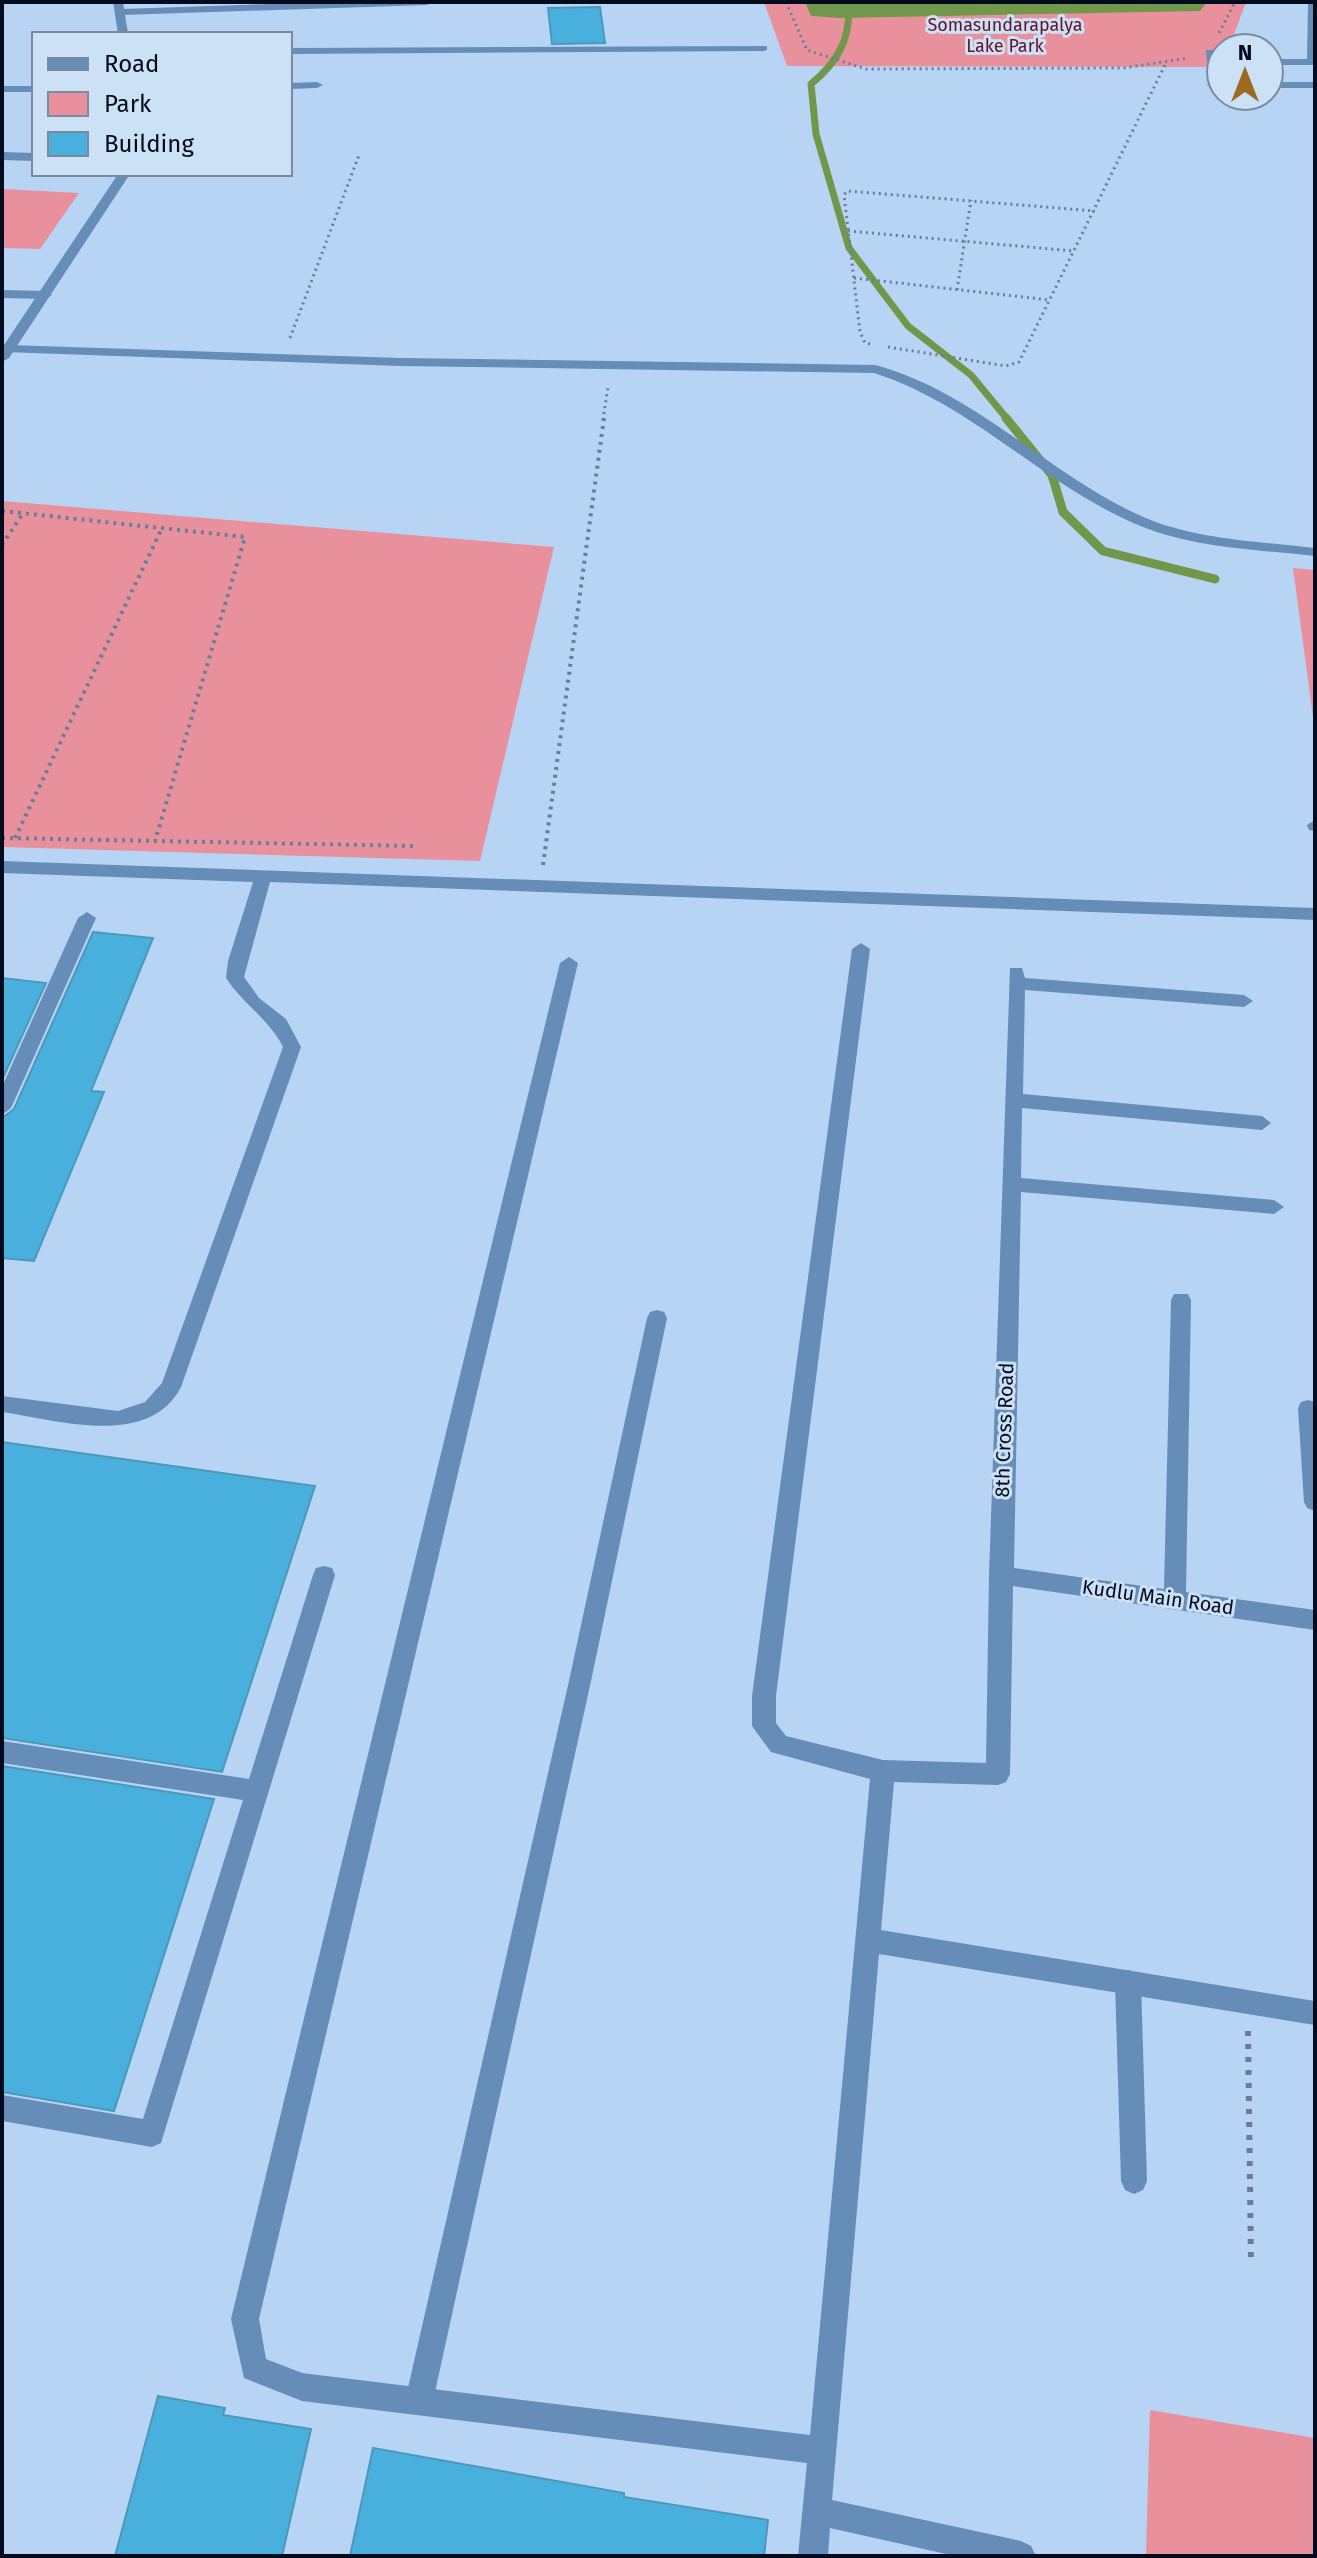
<svg xmlns="http://www.w3.org/2000/svg" width="1317" height="2558" viewBox="0 0 1317 2558" font-family="'Fira Sans',sans-serif">
<rect width="100%" height="100%" fill="#b7d4f4"/>
<g fill="#e8919d">
<path d="M 764,2 L 1246,2 L 1229,48 L 1221,48 L 1221,67 L 787,66 Z"/>
<path d="M 2,189 L 79,193 L 40,249 L 2,248 Z"/>
<path d="M 2,501 L 554,547 L 480,861 L 2,847 Z"/>
<path d="M 1293,568 L 1315,570 L 1315,732 Z"/>
<path d="M 1150,2410 L 1315,2438 L 1315,2556 L 1146,2556 Z"/>
</g>
<path fill="#71984a" d="M 805,2 L 1207,2 L 1200,11 L 840,18 L 811,16 Z"/>
<g fill="none" stroke-linecap="round" stroke-linejoin="round">
<path stroke="#71984a" stroke-width="7" d="M 848,2 C 852,37 838,62 811,84 L 816,134 L 849,248 L 908,326 L 971,375 L 1008,420"/>
<path stroke="#71984a" stroke-width="9" d="M 1006,418 L 1052,475 L 1063,512 L 1103,551 L 1215,579"/>
</g>
<g fill="#49b0de" stroke="#4c98bb" stroke-width="2">
<path d="M 600,7 L 605,43 L 552,44 L 548,8 Z"/>
<path d="M 93,932 L 153,938 L 91,1091 L 104,1092 L 34,1261 L 2,1258 L 2,1118 L 14,1109 Z"/>
<path d="M 2,978 L 46,983 L 2,1080 Z"/>
<path d="M 2,1442 L 315,1486 L 222,1772 L 2,1738 Z"/>
<path d="M 2,1766 L 214,1799 L 114,2111 L 2,2092 Z"/>
<path d="M 158,2396 L 225,2408 L 223,2415 L 311,2429 L 282,2556 L 115,2556 Z"/>
<path d="M 373,2448 L 624,2493 L 624,2497 L 768,2520 L 764,2556 L 350,2556 Z"/>
</g>
<g fill="none" stroke-linecap="round" stroke-linejoin="round">
<g stroke="#687e98" stroke-width="3" stroke-dasharray="2 4" stroke-linecap="butt">
<path d="M 786,2 L 807,50 L 866,69 L 1123,68 L 1189,58"/>
<path d="M 1219,33 L 1235,2"/>
<path d="M 848,231 L 1074,251"/>
<path d="M 854,278 L 1050,300"/>
<path d="M 957,290 L 971,200"/>
<path d="M 290,338 L 359,155"/>
<path d="M 870,344 L 865,343 L 860,332 L 844,195 L 847,191 L 1095,211"/>
<path d="M 888,347 L 1006,366 L 1019,362 L 1166,63"/>
<path d="M 603,420 L 608,387"/>
</g>
<g stroke="#687e98" stroke-width="4" stroke-dasharray="3 5" stroke-linecap="butt">
<path d="M 2,511 L 245,537 L 155,841"/>
<path d="M 2,545 L 23,513"/>
<path d="M 2,838 L 416,846"/>
<path d="M 15,838 L 162,528"/>
<path d="M 543,865 L 604,418"/>
</g>
<path stroke="#687e98" stroke-width="6" stroke-dasharray="5 8" stroke-linecap="butt" d="M 1248,2031 L 1251,2262"/>
<g fill="#658db8" fill-rule="evenodd">
<path d="M 1221,82 L 1221,88 L 1206,85 Z"/>
<rect x="1269" y="82" width="46" height="6"/>
<path d="M 10,345 L 400,358 L 875,365 C 976,392 1047,474 1141,516 C 1195,540 1257,541 1315,548 L 1315,556 C 1253,549 1188,548 1131,522 C 1039,481 971,404 874,373 L 400,366 L 5,352 L 5,346 Z"/>
<path d="M 1315,820 L 1315,831 L 1309,830 L 1307,825 Z"/>
<path d="M 657,1310 L 664,1312 L 667,1318 L 591,1681 L 433,2401 L 429,2411 L 419,2415 L 409,2411 L 405,2401 L 569,1681 L 647,1318 L 650,1312 Z"/>
<path d="M 324,1566 L 332,1568 L 335,1575 L 161,2143 L 152,2147 L 2,2121 L 2,2095 L 143,2119 L 243,1800 L 2,1763 L 2,1741 L 249,1779 L 313,1575 L 316,1568 Z"/>
<path d="M 1128,1970 L 1137,1973 L 1141,1982 L 1147,2181 L 1143,2190 L 1134,2194 L 1125,2190 L 1121,2181 L 1115,1982 L 1119,1973 Z"/>
</g>
<g fill="#658db8" fill-rule="evenodd">
<path d="M 330,2 L 432,2 L 427,5 L 122,15 L 117,12 L 122,9 Z"/>
<path d="M 1308,2 L 1315,2 L 1315,65 L 1269,65 L 1269,59 L 1307,59 Z"/>
<path d="M 767,46 L 767,50 L 763,51 L 290,54 L 290,48 Z"/>
<path d="M 1206,50 L 1214,50 L 1216,57 L 1221,58 L 1221,64 L 1207,62 Z"/>
<path d="M 290,83 L 317,82 L 323,85 L 317,88 L 290,89 Z"/>
<path d="M 2,152 L 34,153 L 34,161 L 2,160 Z"/>
<path d="M 2,290 L 46,291 L 52,295 L 46,299 L 2,298 Z"/>
<path d="M 2,861 L 1315,908 L 1315,920 L 270,882 L 244,977 L 259,998 L 286,1019 L 301,1047 L 181,1387 C 149,1449 57,1420 2,1412 L 2,1396 L 118,1411 L 145,1402 L 162,1383 L 283,1047 C 269,1019 243,1004 226,978 L 228,961 L 253,882 L 2,873 Z"/>
<path d="M 87,912 L 96,918 L 11,1108 L 2,1115 L 2,1087 L 78,918 Z"/>
<path d="M 861,943 L 870,949 L 776,1696 L 776,1723 L 786,1736 L 883,1760 L 986,1763 L 989,1575 L 1010,968 L 1022,968 L 1025,978 L 1244,995 L 1253,1001 L 1244,1007 L 1025,990 L 1023,1094 L 1262,1116 L 1271,1123 L 1262,1130 L 1022,1108 L 1021,1178 L 1274,1200 L 1284,1207 L 1274,1214 L 1021,1192 L 1014,1568 L 1164,1589 L 1171,1300 L 1174,1294 L 1188,1294 L 1191,1300 L 1186,1592 L 1315,1610 L 1315,1630 L 1013,1586 L 1010,1774 L 1006,1782 L 998,1785 L 894,1782 L 881,1930 L 1315,2001 L 1315,2025 L 879,1954 L 832,2500 L 1021,2541 L 1031,2546 L 1036,2556 L 955,2556 L 830,2528 L 828,2556 L 798,2556 L 807,2463 L 302,2401 L 244,2378 L 231,2319 L 560,963 L 569,957 L 578,963 L 259,2319 L 266,2359 L 302,2373 L 810,2435 L 870,1779 L 771,1752 L 752,1726 L 752,1696 L 852,949 Z"/>
<path d="M 1308,1400 L 1315,1402 L 1315,1511 L 1307,1508 L 1304,1502 L 1298,1408 L 1301,1402 Z"/>
</g>
<g fill="#658db8" fill-rule="evenodd">
<path d="M 113,2 L 123,2 L 128,34 L 118,34 Z"/>
<rect x="2" y="86" width="32" height="6"/>
<path d="M 118,174 L 130,174 L 9,358 L 2,362 L 2,348 Z"/>
</g>
</g>
<g text-anchor="middle" stroke-width="6" stroke-linejoin="round" paint-order="stroke">
<g font-size="18" fill="#651228" stroke="#cce0f6">
<text x="1005" y="31">Somasundarapalya<tspan x="1005" dy="21">Lake Park</tspan></text>
</g>
<g font-size="20" fill="#000c1e" stroke="#cce0f6">
<text transform="translate(1004 1430) rotate(-88)" y="7">8th Cross Road</text>
<text transform="translate(1158 1597) rotate(8)" y="7">Kudlu Main Road</text>
</g>
</g>
<rect width="1317" height="2558" fill="none" stroke="#000c1e" stroke-width="8"/>
<rect x="32" y="32" width="260" height="144" fill="#cce0f6" stroke="#7a8ba0" stroke-width="2"/>
<rect x="48" y="58" width="40" height="12" fill="#658db8" stroke="#7a8ba0" stroke-width="2"/>
<text x="104" y="72" font-size="24" fill="#000c1e">Road</text>
<rect x="48" y="92" width="40" height="24" fill="#e8919d" stroke="#7a8ba0" stroke-width="2"/>
<text x="104" y="112" font-size="24" fill="#000c1e">Park</text>
<rect x="48" y="132" width="40" height="24" fill="#49b0de" stroke="#7a8ba0" stroke-width="2"/>
<text x="104" y="152" font-size="24" fill="#000c1e">Building</text>
<g transform="translate(1245 72)"><circle r="38" fill="#cce0f6" stroke="#7a8ba0" stroke-width="2"/>
<path d="M0-6L14 30L0 20L-14 30Z" fill="#9d6a21"/>
<text y="-12" font-size="22" font-weight="bold" text-anchor="middle" fill="#000c1e">N</text>
</g>
</svg>
